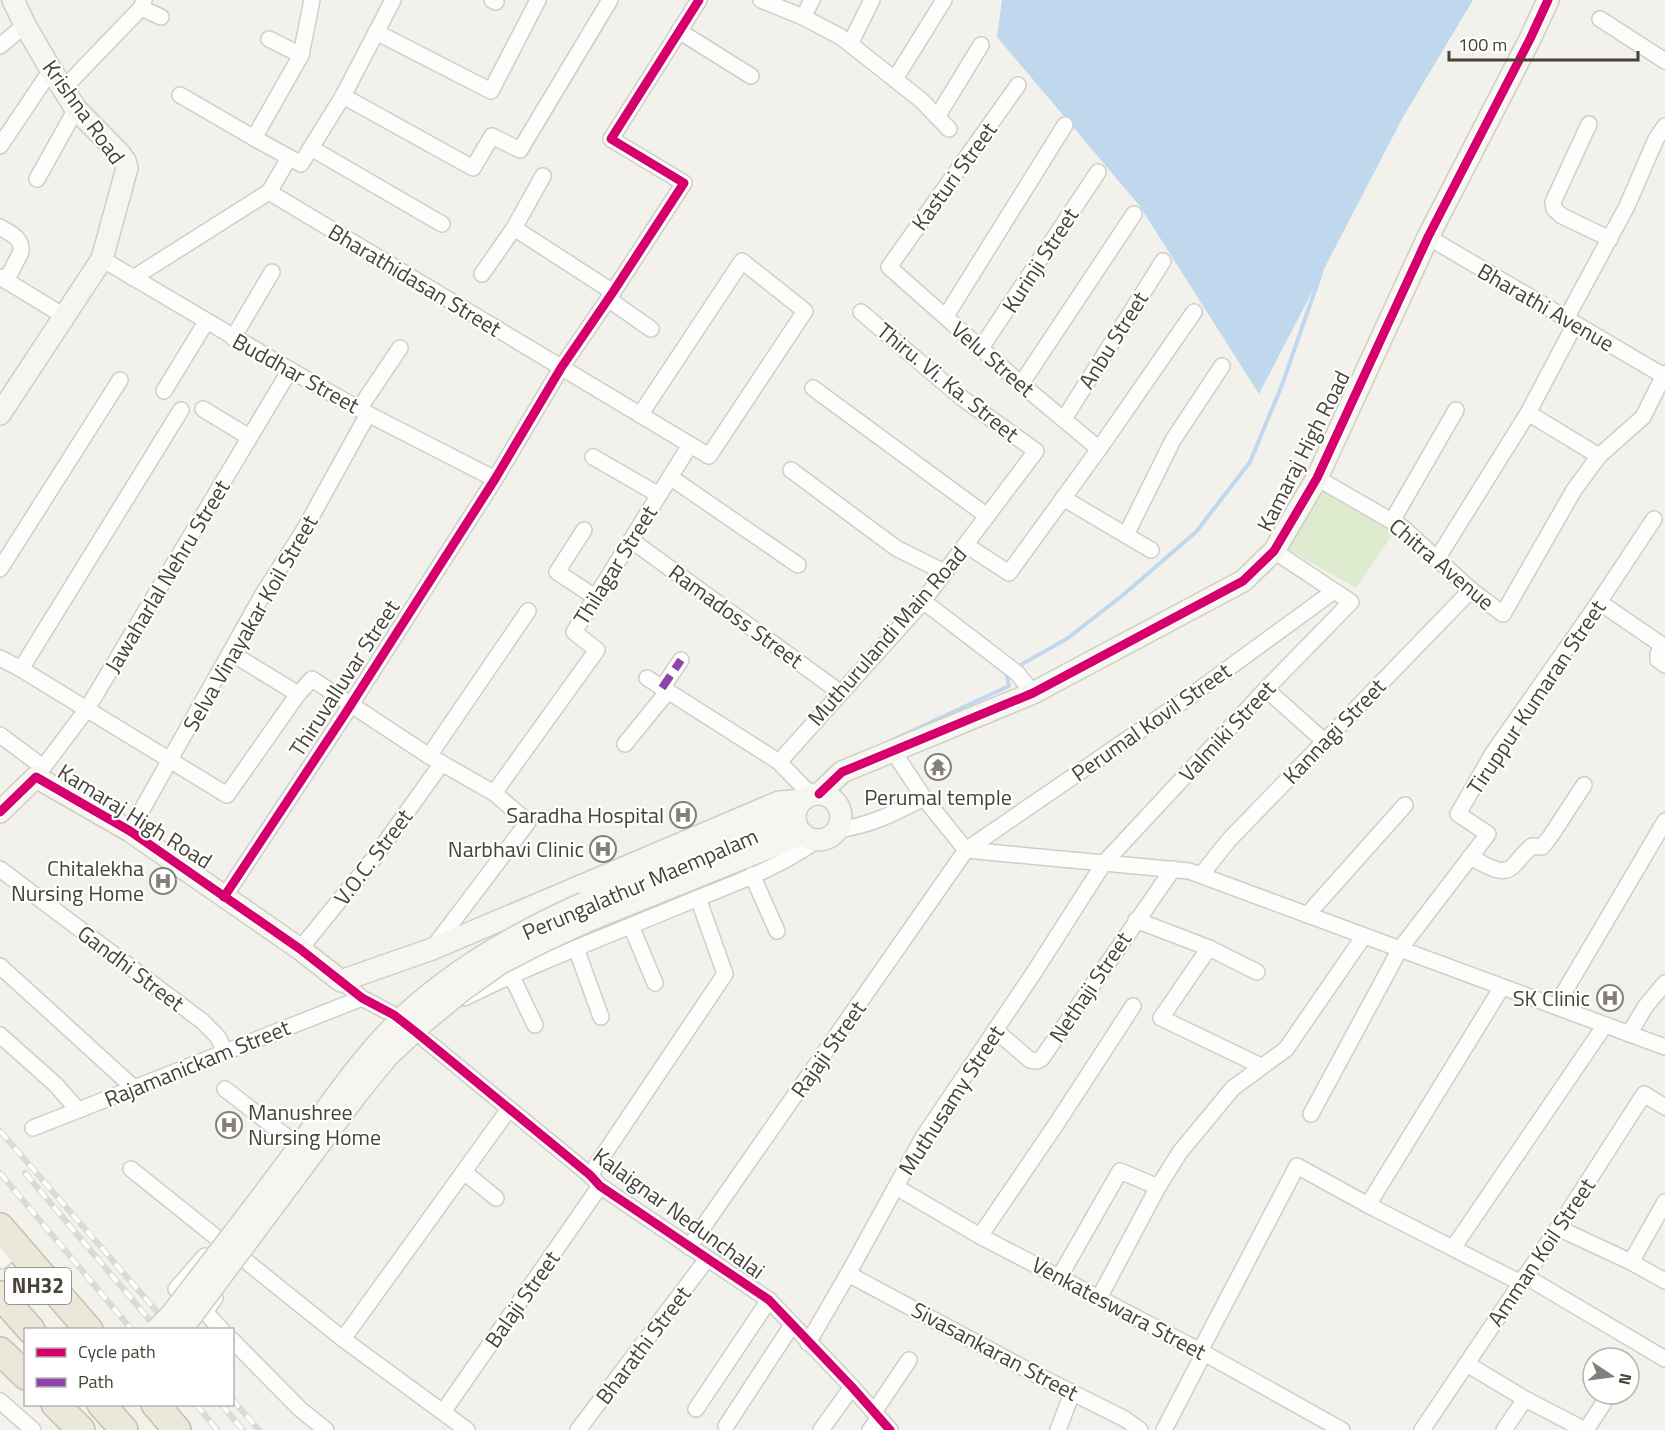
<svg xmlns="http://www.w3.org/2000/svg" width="1665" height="1430" viewBox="0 0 1665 1430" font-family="'Titillium Web',sans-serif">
<rect width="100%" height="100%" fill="#f2f1ec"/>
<path fill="#deebce" d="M 1316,486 L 1395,531 L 1356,588 L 1282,546 Z"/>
<path fill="#c0d8ed" d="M 1002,0 L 1473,0 L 1403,117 L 1259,394 L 1139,205 L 997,37 Z"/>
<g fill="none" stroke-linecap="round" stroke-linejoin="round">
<g stroke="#c0d8ed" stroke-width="4">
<path d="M 1015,668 L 1068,638 L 1123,595 L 1196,532 L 1250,462 L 1282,385 L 1321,273"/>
<path d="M 884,744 L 1009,686 L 1006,672 L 1008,671"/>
<path d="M 494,937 L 508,929"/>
</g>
<defs>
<g id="street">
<path d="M 312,0 L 301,55 L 254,138 L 301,164 L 343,96 L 393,0"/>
<path d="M 492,0 L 496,2"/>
<path d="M 761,0 L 803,17 L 841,37 L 921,100 L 949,129"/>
<path d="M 141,8 L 161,17"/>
<path d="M 803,17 L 812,0"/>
<path d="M 1600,19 L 1665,61"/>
<path d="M 679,31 L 751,76"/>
<path d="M 376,32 L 491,91 L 538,0"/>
<path d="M 269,39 L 301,55"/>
<path d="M 850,44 L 872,0"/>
<path d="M 0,46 L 25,25"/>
<path d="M 895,79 L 944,0"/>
<path d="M 1018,85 L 889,267 L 1021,384 L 1099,449"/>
<path d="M 64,88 L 141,8 L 144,0"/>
<path d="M 180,95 L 254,138"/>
<path d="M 343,96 L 473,168 L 492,136 L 520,150 L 610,0"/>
<path d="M 937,117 L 981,45"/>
<path d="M 1589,124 L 1553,202 L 1554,209 L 1562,216 L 1610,239"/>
<path d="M 0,146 L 51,70"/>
<path d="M 311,148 L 442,224"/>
<path d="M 37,179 L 76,109"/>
<path d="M 269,192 L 709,456 L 805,311 L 742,261 L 640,415"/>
<path d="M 0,227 C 11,234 22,237 21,252 L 6,281"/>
<path d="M 514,228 L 613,292"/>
<path d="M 1428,237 L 1664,376"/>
<path d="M 102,259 L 290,370 L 368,414 L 495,479"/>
<path d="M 482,274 L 514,228 L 543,176"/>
<path d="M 0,277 L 64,316"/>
<path d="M 133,278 L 269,192 L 289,158"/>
<path d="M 608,299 L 651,329"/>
<path d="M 946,316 L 1065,125"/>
<path d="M 1566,319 L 1627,206 L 1656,139 L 1665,126"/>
<path d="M 233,338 L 272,272"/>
<path d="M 981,348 L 1098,172"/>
<path d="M 1021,384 L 1134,214"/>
<path d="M 813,388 L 987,516"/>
<path d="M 164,391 L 206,322"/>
<path d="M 203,409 L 249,437"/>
<path d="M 359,409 L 400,348"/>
<path d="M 1528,413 L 1599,456"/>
<path d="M 1064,419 L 1163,261"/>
<path d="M 593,457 L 659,495"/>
<path d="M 791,470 L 896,548 L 944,572"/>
<path d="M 670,477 L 798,565"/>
<path d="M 1317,478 L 1402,527 L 1471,590 L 1503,614 L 1574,490 L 1599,456 L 1643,417 L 1665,373"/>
<path d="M 1063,498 L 1151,550"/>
<path d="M 1392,521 L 1456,410"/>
<path d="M 584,530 L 557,572 L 595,597"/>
<path d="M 1126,535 L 1173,440 L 1222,366"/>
<path d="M 631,540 L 841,693"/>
<path d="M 966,545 L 1009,573 L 1099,449 L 1194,312"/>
<path d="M 1437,559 L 1528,413 L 1575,324"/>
<path d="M 0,569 L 120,380"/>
<path d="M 923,601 L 1017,673 L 1033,693"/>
<path d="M 1599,602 L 1662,645 L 1658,654 L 1658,660 L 1665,665"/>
<path d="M 231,653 L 298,694"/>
<path d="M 0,658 L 21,669 L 227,795 L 298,694 L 312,679 L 429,756 L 494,793 L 528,822 L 432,949"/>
<path d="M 21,669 L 181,410"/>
<path d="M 647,678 L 779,762 L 811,795"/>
<path d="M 662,688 L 681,660"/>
<path d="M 1266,689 L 1324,741"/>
<path d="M 0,735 L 43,767"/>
<path d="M 625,744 L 668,691"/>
<path d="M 893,751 L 924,798 L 966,850 L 1189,871 L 1665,1047"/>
<path d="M 429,756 L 528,611"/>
<path d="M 779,762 L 920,605 L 1036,451 L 962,398 L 861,312"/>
<path d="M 36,777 L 87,709 L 290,370"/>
<path d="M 494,793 L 597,650 L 574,632 L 690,445"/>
<path d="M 836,830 C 870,826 894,813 924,798"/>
<path d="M 130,831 L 263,594 L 304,530 L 368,414"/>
<path d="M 1470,857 C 1485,864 1503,879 1515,864 C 1521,857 1525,852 1532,846 L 1542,847 L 1550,837 L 1584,785"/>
<path d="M 0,869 L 202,1021 L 218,1037 L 225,1052"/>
<path d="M 752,875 L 777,931"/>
<path d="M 1201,875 L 1229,840 L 1471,590"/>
<path d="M 224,897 L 345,714 L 495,479 L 561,368 L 613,292 L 684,183 L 611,139 L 699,0"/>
<path d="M 1307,915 L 1405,805"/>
<path d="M 1136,920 L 1209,948 L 1161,1018 L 1261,1066"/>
<path d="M 631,926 L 655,983"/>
<path d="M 576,948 L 601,1017"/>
<path d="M 1209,948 L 1257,972"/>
<path d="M 300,949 L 374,858 L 442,763"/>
<path d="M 0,966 L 134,1088"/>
<path d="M 511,975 L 535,1025"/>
<path d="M 341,981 L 362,998 L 394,1015 L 417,1033 L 590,1175 L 600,1186 L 769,1300 L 852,1387 L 890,1430"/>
<path d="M 464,998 C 537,962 612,934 686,903 C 730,885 779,868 817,840"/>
<path d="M 1556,1006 L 1665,821"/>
<path d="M 995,1030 L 1030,1060 L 1037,1061 L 1042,1058 L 1173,869"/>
<path d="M 1629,1034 L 1645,1007 L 1665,983"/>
<path d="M 0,1035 L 56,1085 L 78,1110"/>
<path d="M 225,1089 L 292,1141"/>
<path d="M 1311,1114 L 1400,949 L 1488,834 L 1458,814 L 1493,753 L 1599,602 L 1654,519"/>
<path d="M 33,1128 L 362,998"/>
<path d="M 131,1169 L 343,1339 L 467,1430"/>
<path d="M 464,1172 L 496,1198"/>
<path d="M 590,1175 L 725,974 L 698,898"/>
<path d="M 896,1187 L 980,1236 L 1204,1353 L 1342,1430"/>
<path d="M 1665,1202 L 1631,1262 L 1665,1281"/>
<path d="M 1368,1205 L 1502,987"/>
<path d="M 1558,1228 L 1631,1262"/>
<path d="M 980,1236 L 1057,1123 L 1133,1006"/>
<path d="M 689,1247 L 966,850 L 1189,697 L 1334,591"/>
<path d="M 1453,1248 L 1605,1025"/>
<path d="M 848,1274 L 1035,1374 L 1125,1419 L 1140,1430"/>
<path d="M 1060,1276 L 1120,1171 L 1158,1187"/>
<path d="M 1525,1276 L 1665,1359"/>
<path d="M 176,1289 L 205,1256"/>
<path d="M 215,1298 L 205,1312 L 222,1330"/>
<path d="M 1099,1298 L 1158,1187 L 1180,1152 L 1233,1088 L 1286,1049 L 1364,936"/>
<path d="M 343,1339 L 509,1109"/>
<path d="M 232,1340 L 300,1409 L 326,1430"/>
<path d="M 808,1343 L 848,1274 L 922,1139 L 1033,974 L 1104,863 L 1266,689 L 1351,602 L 1274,551"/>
<path d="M 1200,1351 L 1297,1166 L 1368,1205 L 1521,1283"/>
<path d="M 1467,1364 L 1525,1399 L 1585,1430"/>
<path d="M 0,1401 L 33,1430"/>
<path d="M 696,1409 L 769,1300"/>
<path d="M 443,1412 L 600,1186"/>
<path d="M 874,1412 L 909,1360"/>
<path d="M 726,1426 L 792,1325"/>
<path d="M 578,1430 L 707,1259"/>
<path d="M 821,1430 L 852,1387"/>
<path d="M 870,1430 L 879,1418"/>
<path d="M 1058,1430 L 1072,1393"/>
<path d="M 1164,1430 L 1204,1353"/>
<path d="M 1422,1430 L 1558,1228 L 1644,1094 L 1665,1107"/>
<path d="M 1504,1430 L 1525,1399"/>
<path d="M 1586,1430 L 1603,1404"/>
</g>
<g id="secondary">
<path d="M 0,414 L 102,259 L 127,168 L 125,161 L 120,154 L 76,109 L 51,70 L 25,25 L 13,0"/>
<path d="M 819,794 L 842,772 L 1033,693 L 1243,581 L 1274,551 L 1317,478 L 1428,237 L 1530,39 L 1548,0"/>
<circle cx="818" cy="817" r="23"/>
<path d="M 0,812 L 36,777 L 130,831 L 300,949 L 341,981 L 432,949 L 779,802 L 803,800"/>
<path d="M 584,903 L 795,818"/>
<path d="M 592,919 L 803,834"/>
<path d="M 0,1258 L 8,1251"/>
</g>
<g id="highway">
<path d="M 0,1227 L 89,1330"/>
<path d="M 0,1295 L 31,1330"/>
<path d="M 0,1351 L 26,1376"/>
<path d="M 55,1404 L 81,1430"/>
<path d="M 101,1404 L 124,1430"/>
<path d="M 155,1404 L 177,1430"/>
</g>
</defs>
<use href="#street" stroke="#d0ceca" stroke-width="18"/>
<use href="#secondary" stroke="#d0cec3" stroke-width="24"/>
<use href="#highway" stroke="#c8bfa9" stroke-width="30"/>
<use href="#street" stroke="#fdfdfc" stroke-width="15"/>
<use href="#secondary" stroke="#f7f5f0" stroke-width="21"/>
<use href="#highway" stroke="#ebe7db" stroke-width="27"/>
<defs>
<g id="rail">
<path d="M 0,1131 L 173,1330"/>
<path d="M 0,1173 L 132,1330"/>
<path d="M 25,1173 L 158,1330"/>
<path d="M 232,1399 L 259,1430"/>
<path d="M 196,1404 L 217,1430"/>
<path d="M 221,1404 L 243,1430"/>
</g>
</defs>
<use href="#rail" stroke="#dadad9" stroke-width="6"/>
<use href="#rail" stroke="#fff" stroke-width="4" stroke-dasharray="11" stroke-linecap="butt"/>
<defs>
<g id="secondary-bridge">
<path d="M 156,1330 L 171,1315 C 210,1264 249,1214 287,1163 C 326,1111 365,1050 414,1007 C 464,963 523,930 584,903"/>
<path d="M 181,1330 L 357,1094 L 388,1056 L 424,1022 L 463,990 L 501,963 L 546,940 L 592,919"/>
</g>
</defs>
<use href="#secondary-bridge" stroke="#d0cec3" stroke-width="24" stroke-linecap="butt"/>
<use href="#secondary-bridge" stroke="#f7f5f0" stroke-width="21"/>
<path stroke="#8e44ad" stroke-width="8" stroke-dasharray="15 8" stroke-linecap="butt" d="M 662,688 L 681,660"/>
<defs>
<g id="cycleway">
<path d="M 819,794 L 842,772 L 1033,693 L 1243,581 L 1274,551 L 1317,478 L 1428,237 L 1530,39 L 1548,0"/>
<path d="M 0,812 L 36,777 L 130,831 L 300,949 L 362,998 L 394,1015 L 417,1033 L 590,1175 L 600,1186 L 769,1300 L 852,1387 L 890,1430"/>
<path d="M 224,897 L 345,714 L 495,479 L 561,368 L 613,292 L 684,183 L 611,139 L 699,0"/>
</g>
</defs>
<use href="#cycleway" stroke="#fff" stroke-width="13"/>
<use href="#cycleway" stroke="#d6006c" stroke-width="9"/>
</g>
<defs>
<symbol id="temple-ring" viewBox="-11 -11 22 22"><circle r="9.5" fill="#fff" stroke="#848077" stroke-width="1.5"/><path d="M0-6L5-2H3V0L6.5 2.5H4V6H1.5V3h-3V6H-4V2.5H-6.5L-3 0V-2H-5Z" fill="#848077"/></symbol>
<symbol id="hospital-ring" viewBox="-11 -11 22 22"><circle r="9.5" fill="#fff" stroke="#848077" stroke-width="1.5"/><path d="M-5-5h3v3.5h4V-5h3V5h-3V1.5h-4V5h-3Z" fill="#848077"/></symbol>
</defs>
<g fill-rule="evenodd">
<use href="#temple-ring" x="923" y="752" width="30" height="30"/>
<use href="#hospital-ring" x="668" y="800" width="30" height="30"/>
<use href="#hospital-ring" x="588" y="834" width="30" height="30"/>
<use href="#hospital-ring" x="148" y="866" width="30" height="30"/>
<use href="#hospital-ring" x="1595" y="983" width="30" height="30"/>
<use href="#hospital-ring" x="214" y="1110" width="30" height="30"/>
</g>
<g text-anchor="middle" stroke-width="4.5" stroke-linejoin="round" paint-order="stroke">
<rect fill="#fff" stroke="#7f7b74" stroke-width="1.5" x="5" y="1268" width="66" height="36" rx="4.5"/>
<g font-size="21" font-weight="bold" fill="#484338">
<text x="38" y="1293">NH32</text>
</g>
<g font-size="22" fill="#484338" stroke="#fff">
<text transform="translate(84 112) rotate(54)" y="8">Krishna Road</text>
<text transform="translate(954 176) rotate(-54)" y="8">Kasturi Street</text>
<text transform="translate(1040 260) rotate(-57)" y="8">Kurinji Street</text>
<text transform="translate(415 280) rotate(31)" y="8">Bharathidasan Street</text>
<text transform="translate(1546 307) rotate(30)" y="8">Bharathi Avenue</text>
<text transform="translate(1113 340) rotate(-58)" y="8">Anbu Street</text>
<text transform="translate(993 359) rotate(41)" y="8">Velu Street</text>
<text transform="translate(296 373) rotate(29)" y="8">Buddhar Street</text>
<text transform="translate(948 382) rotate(39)" y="8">Thiru. Vi. Ka. Street</text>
<text transform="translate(1303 451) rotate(-63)" y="8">Kamaraj High Road</text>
<text transform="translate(1442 564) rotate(40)" y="8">Chitra Avenue</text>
<text transform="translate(615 565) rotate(-58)" y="8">Thilagar Street</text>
<text transform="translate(167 576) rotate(-59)" y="8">Jawaharlal Nehru Street</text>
<text transform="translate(736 616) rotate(36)" y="8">Ramadoss Street</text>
<text transform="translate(250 623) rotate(-60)" y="8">Selva Vinayakar Koil Street</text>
<text transform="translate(887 636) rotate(-49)" y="8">Muthurulandi Main Road</text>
<text transform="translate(344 678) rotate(-57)" y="8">Thiruvalluvar Street</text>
<text transform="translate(1536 697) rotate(-56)" y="8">Tiruppur Kumaran Street</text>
<text transform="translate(1151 722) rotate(-35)" y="8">Perumal Kovil Street</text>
<text transform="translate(1227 731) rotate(-47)" y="8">Valmiki Street</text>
<text transform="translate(1334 731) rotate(-46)" y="8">Kannagi Street</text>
<text transform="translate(135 816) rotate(32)" y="8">Kamaraj High Road</text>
<text transform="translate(373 857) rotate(-53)" y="8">V.O.C. Street</text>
<text transform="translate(640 884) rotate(-23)" y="8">Perungalathur Maempalam</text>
<text transform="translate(131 968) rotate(37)" y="8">Gandhi Street</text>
<text transform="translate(1090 987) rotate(-56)" y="8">Nethaji Street</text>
<text transform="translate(828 1049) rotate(-55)" y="8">Rajaji Street</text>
<text transform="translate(197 1063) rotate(-22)" y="8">Rajamanickam Street</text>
<text transform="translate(951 1100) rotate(-57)" y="8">Muthusamy Street</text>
<text transform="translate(679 1213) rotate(36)" y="8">Kalaignar Nedunchalai</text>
<text transform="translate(1541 1252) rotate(-56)" y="8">Amman Koil Street</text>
<text transform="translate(522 1299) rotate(-55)" y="8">Balaji Street</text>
<text transform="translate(1119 1308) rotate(28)" y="8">Venkateswara Street</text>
<text transform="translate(643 1345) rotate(-53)" y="8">Bharathi Street</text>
<text transform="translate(995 1351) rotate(28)" y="8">Sivasankaran Street</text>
</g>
<g font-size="22" fill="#484338" stroke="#fff" text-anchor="end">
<text x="938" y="805" text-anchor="middle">Perumal temple</text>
<text x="664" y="823">Saradha Hospital</text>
<text x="584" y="857">Narbhavi Clinic</text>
<text x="144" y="876">Chitalekha<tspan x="144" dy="25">Nursing Home</tspan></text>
<text x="1590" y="1006">SK Clinic</text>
<text x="248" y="1120" text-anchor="start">Manushree<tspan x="248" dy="25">Nursing Home</tspan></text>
</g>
</g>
<rect x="24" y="1328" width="210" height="78" fill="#ffffff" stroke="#b6b4af" stroke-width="1.5"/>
<rect x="36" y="1348" width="30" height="9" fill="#d6006c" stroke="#b6b4af" stroke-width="1.5"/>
<text x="78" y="1358" font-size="18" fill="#484338">Cycle path</text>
<rect x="36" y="1378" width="30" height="9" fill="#8e44ad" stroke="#b6b4af" stroke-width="1.5"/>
<text x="78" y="1388" font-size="18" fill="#484338">Path</text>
<g transform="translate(1611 1376) rotate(103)"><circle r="28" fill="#ffffff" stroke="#b6b4af" stroke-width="1.5"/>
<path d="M0-4.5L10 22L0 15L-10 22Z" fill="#848077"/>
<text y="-9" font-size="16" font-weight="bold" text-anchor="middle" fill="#484338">N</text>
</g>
<path d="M1449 51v9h189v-9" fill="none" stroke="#484338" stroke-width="3"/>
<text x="1458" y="51" font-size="18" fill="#484338" stroke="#ffffff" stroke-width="4.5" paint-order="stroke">100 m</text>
</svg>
